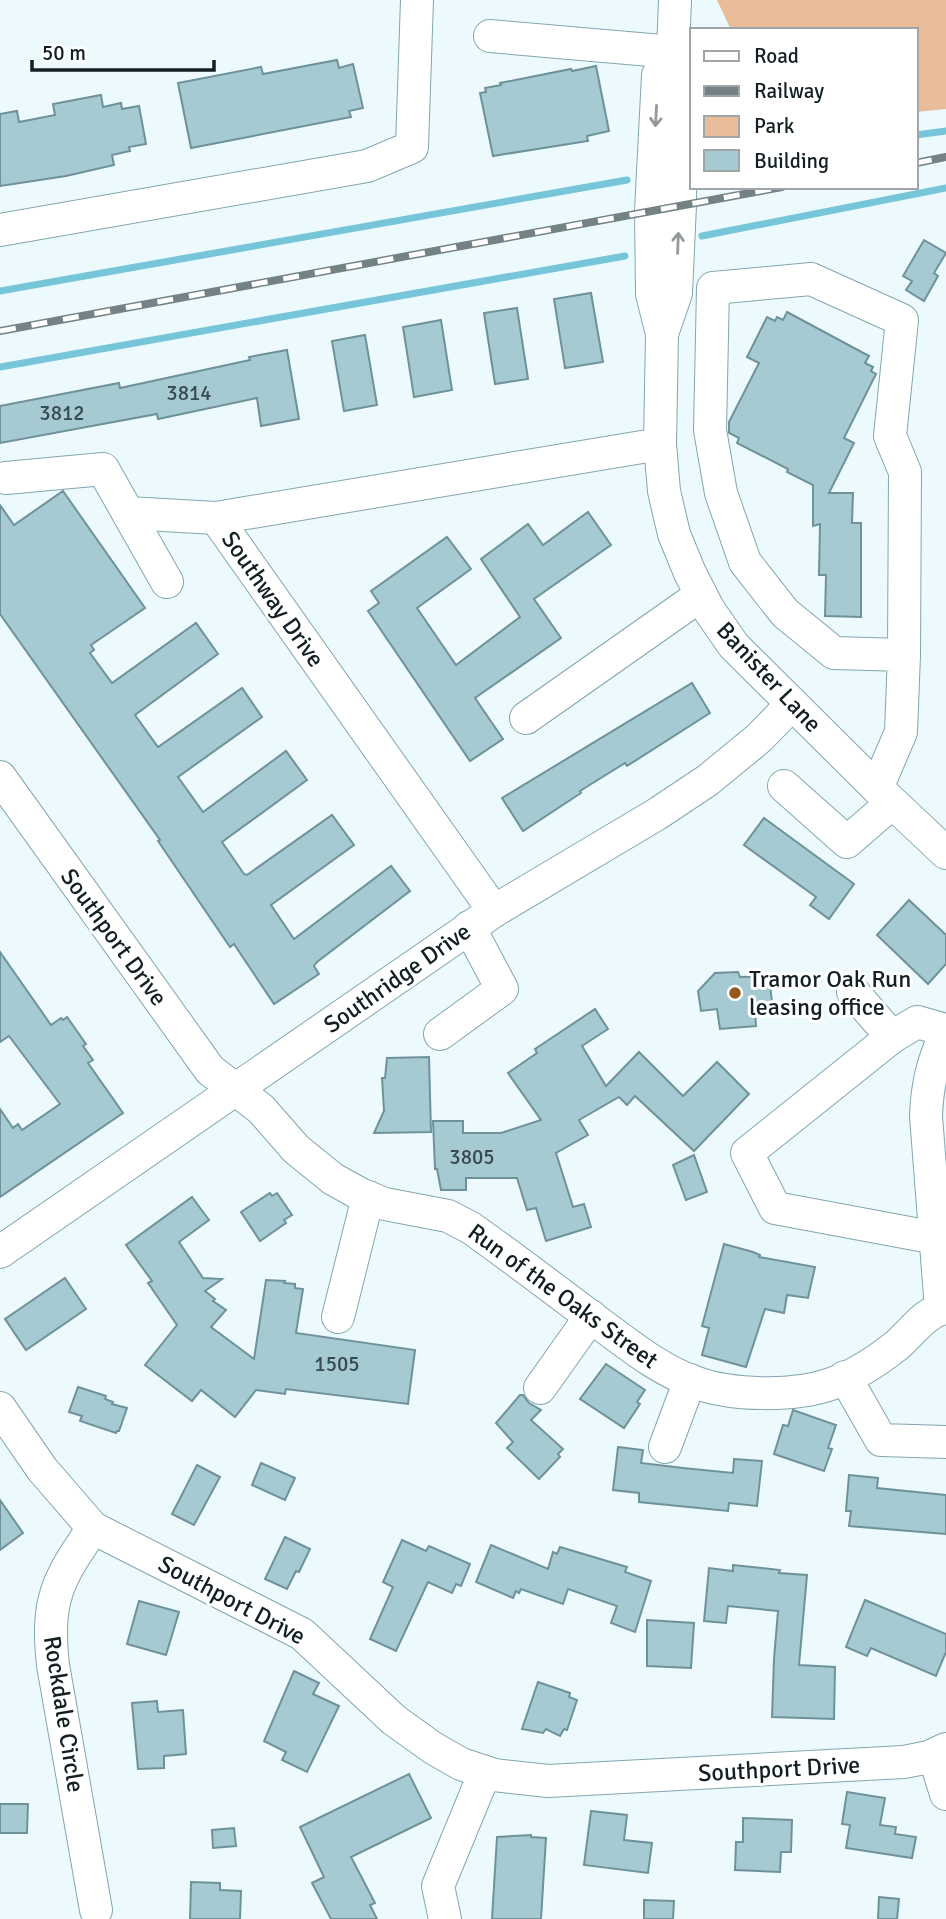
<svg xmlns="http://www.w3.org/2000/svg" width="946" height="1919" viewBox="0 0 946 1919" font-family="Signika,sans-serif">
<rect width="100%" height="100%" fill="#ecfafe"/>
<path fill="#e9bd99" d="M 717,0 L 946,0 L 946,109 L 916,112 L 916,30 L 731,30 Z"/>
<g fill="none" stroke-linecap="round" stroke-linejoin="round">
<g stroke="#76c5d8" stroke-width="7">
<path d="M 916,135 L 946,131"/>
<path d="M 702,236 L 946,188"/>
<path d="M 0,291 L 627,180"/>
<path d="M 0,367 L 625,256"/>
</g>
</g>
<g fill="#a6cad2" stroke="#6f929a" stroke-width="2">
<path d="M 337,60 L 339,68 L 353,64 L 363,108 L 349,111 L 351,117 L 191,148 L 178,83 L 261,67 L 263,74 Z"/>
<path d="M 596,66 L 609,131 L 587,136 L 588,141 L 493,156 L 480,93 L 486,92 L 485,88 L 501,85 L 500,83 L 571,69 L 572,71 Z"/>
<path d="M 101,95 L 103,107 L 121,103 L 122,109 L 139,106 L 146,144 L 129,147 L 130,151 L 112,155 L 114,165 L 66,176 L 0,186 L 0,114 L 17,111 L 19,122 L 55,115 L 53,104 Z"/>
<path d="M 924,240 L 946,253 L 934,273 L 938,276 L 924,301 L 906,290 L 912,281 L 903,276 Z"/>
<path d="M 591,293 L 603,362 L 565,368 L 554,299 Z"/>
<path d="M 517,308 L 528,379 L 495,384 L 484,313 Z"/>
<path d="M 787,312 L 869,356 L 865,363 L 873,367 L 871,371 L 876,374 L 844,438 L 854,443 L 829,493 L 853,493 L 852,523 L 861,523 L 861,617 L 825,616 L 826,575 L 819,575 L 820,524 L 813,526 L 813,485 L 787,472 L 788,469 L 737,443 L 739,438 L 729,433 L 729,422 L 759,363 L 747,357 L 767,317 L 775,321 L 777,317 L 783,320 Z"/>
<path d="M 441,320 L 452,390 L 414,397 L 403,327 Z"/>
<path d="M 365,335 L 377,405 L 344,411 L 332,341 Z"/>
<path d="M 287,350 L 299,419 L 261,426 L 257,398 L 158,419 L 157,414 L 0,443 L 0,406 L 119,383 L 120,388 L 250,360 L 249,357 Z"/>
<path d="M 63,491 L 145,608 L 91,645 L 94,650 L 90,653 L 112,683 L 196,623 L 218,654 L 135,715 L 158,747 L 242,688 L 262,717 L 178,777 L 203,812 L 286,751 L 307,780 L 222,842 L 244,874 L 247,875 L 332,815 L 354,845 L 271,905 L 294,939 L 391,866 L 410,891 L 317,962 L 314,966 L 319,974 L 274,1004 L 234,944 L 230,947 L 158,841 L 160,840 L 0,614 L 0,505 L 14,525 Z"/>
<path d="M 588,512 L 611,545 L 534,599 L 561,638 L 475,698 L 503,739 L 470,761 L 368,611 L 379,603 L 371,591 L 447,537 L 471,569 L 417,608 L 456,665 L 520,617 L 481,559 L 528,524 L 543,545 Z"/>
<path d="M 692,683 L 710,713 L 627,766 L 625,763 L 580,791 L 581,793 L 523,831 L 502,798 Z"/>
<path d="M 764,818 L 854,884 L 829,919 L 810,905 L 816,897 L 744,845 Z"/>
<path d="M 909,900 L 946,935 L 946,964 L 928,984 L 877,935 Z"/>
<path d="M 0,952 L 51,1025 L 61,1018 L 63,1020 L 67,1017 L 86,1044 L 83,1046 L 93,1060 L 88,1063 L 123,1113 L 0,1197 L 0,1109 L 13,1128 L 18,1124 L 22,1130 L 60,1104 L 9,1036 L 0,1042 Z"/>
<path d="M 738,972 L 740,977 L 769,976 L 773,1011 L 755,1011 L 756,1026 L 720,1029 L 717,1009 L 701,1011 L 698,991 L 715,973 Z"/>
<path d="M 595,1009 L 608,1029 L 582,1046 L 606,1086 L 639,1052 L 683,1096 L 717,1062 L 749,1094 L 694,1151 L 635,1096 L 627,1105 L 619,1097 L 579,1120 L 588,1135 L 556,1153 L 573,1207 L 584,1204 L 591,1227 L 546,1241 L 536,1208 L 527,1210 L 517,1178 L 466,1178 L 466,1190 L 441,1190 L 437,1169 L 435,1169 L 433,1121 L 463,1121 L 463,1133 L 501,1133 L 541,1120 L 508,1073 L 537,1053 L 535,1049 Z"/>
<path d="M 429,1057 L 431,1132 L 374,1133 L 384,1111 L 382,1078 L 385,1078 L 387,1058 Z"/>
<path d="M 694,1155 L 707,1192 L 686,1200 L 673,1165 Z"/>
<path d="M 270,1193 L 272,1196 L 277,1193 L 292,1215 L 284,1220 L 286,1223 L 260,1241 L 241,1212 Z"/>
<path d="M 192,1197 L 209,1220 L 179,1242 L 203,1278 L 222,1279 L 205,1291 L 215,1299 L 213,1301 L 226,1310 L 211,1327 L 254,1359 L 266,1280 L 285,1281 L 284,1283 L 295,1284 L 295,1288 L 303,1289 L 296,1333 L 415,1350 L 408,1404 L 286,1389 L 285,1394 L 256,1390 L 235,1417 L 201,1390 L 192,1401 L 145,1365 L 177,1325 L 148,1283 L 152,1281 L 126,1245 Z"/>
<path d="M 724,1244 L 753,1252 L 760,1255 L 759,1257 L 815,1267 L 808,1298 L 787,1295 L 784,1313 L 765,1309 L 746,1367 L 702,1355 L 709,1328 L 702,1326 Z"/>
<path d="M 65,1278 L 86,1309 L 26,1350 L 5,1319 Z"/>
<path d="M 606,1364 L 645,1390 L 637,1402 L 640,1404 L 624,1428 L 580,1399 Z"/>
<path d="M 78,1387 L 106,1396 L 105,1399 L 113,1402 L 112,1404 L 127,1408 L 119,1431 L 117,1431 L 116,1433 L 80,1421 L 82,1416 L 69,1412 Z"/>
<path d="M 520,1395 L 523,1395 L 529,1403 L 541,1410 L 531,1420 L 563,1449 L 558,1454 L 560,1457 L 539,1479 L 507,1448 L 513,1442 L 496,1423 Z"/>
<path d="M 793,1410 L 836,1425 L 828,1448 L 832,1449 L 824,1471 L 774,1454 L 783,1425 L 788,1426 Z"/>
<path d="M 618,1447 L 643,1450 L 641,1463 L 683,1468 L 733,1473 L 734,1459 L 762,1461 L 757,1506 L 729,1503 L 728,1511 L 639,1502 L 639,1493 L 613,1490 Z"/>
<path d="M 261,1463 L 295,1478 L 285,1500 L 252,1485 Z"/>
<path d="M 197,1465 L 220,1477 L 194,1525 L 172,1514 Z"/>
<path d="M 849,1475 L 878,1478 L 877,1488 L 946,1495 L 946,1534 L 849,1526 L 851,1511 L 846,1511 Z"/>
<path d="M 0,1500 L 23,1533 L 0,1550 Z"/>
<path d="M 285,1537 L 310,1549 L 299,1572 L 296,1571 L 287,1589 L 265,1579 Z"/>
<path d="M 402,1540 L 426,1551 L 429,1546 L 470,1564 L 461,1586 L 456,1584 L 452,1593 L 428,1582 L 396,1651 L 370,1639 L 393,1587 L 383,1582 Z"/>
<path d="M 491,1545 L 548,1569 L 553,1552 L 557,1554 L 560,1547 L 627,1567 L 625,1572 L 651,1581 L 635,1632 L 611,1623 L 617,1606 L 568,1589 L 563,1604 L 521,1589 L 519,1593 L 516,1591 L 513,1598 L 476,1582 Z"/>
<path d="M 733,1565 L 780,1570 L 779,1573 L 807,1575 L 799,1665 L 835,1667 L 834,1719 L 772,1717 L 774,1659 L 778,1611 L 728,1606 L 726,1623 L 704,1621 L 709,1568 L 733,1571 Z"/>
<path d="M 865,1600 L 946,1634 L 946,1652 L 936,1676 L 871,1648 L 867,1656 L 846,1647 Z"/>
<path d="M 139,1601 L 179,1612 L 166,1655 L 127,1644 Z"/>
<path d="M 647,1620 L 694,1623 L 691,1668 L 647,1666 Z"/>
<path d="M 294,1671 L 319,1683 L 313,1694 L 339,1706 L 307,1772 L 282,1760 L 286,1752 L 264,1741 Z"/>
<path d="M 538,1682 L 570,1693 L 569,1697 L 577,1700 L 567,1730 L 564,1729 L 560,1736 L 546,1729 L 543,1733 L 522,1729 Z"/>
<path d="M 157,1701 L 158,1712 L 183,1710 L 186,1754 L 164,1756 L 164,1768 L 138,1769 L 132,1703 Z"/>
<path d="M 409,1774 L 431,1818 L 351,1857 L 375,1903 L 370,1905 L 377,1919 L 331,1919 L 312,1883 L 324,1877 L 300,1827 Z"/>
<path d="M 847,1792 L 885,1798 L 880,1825 L 896,1827 L 895,1834 L 916,1837 L 912,1858 L 846,1848 L 850,1825 L 842,1824 Z"/>
<path d="M 0,1804 L 28,1804 L 27,1833 L 0,1833 Z"/>
<path d="M 591,1811 L 627,1815 L 624,1840 L 652,1843 L 648,1873 L 584,1865 Z"/>
<path d="M 743,1818 L 792,1820 L 791,1852 L 781,1852 L 780,1872 L 735,1870 L 736,1842 L 743,1842 Z"/>
<path d="M 234,1828 L 236,1846 L 213,1848 L 212,1830 Z"/>
<path d="M 531,1835 L 531,1837 L 546,1838 L 541,1919 L 492,1919 L 497,1837 Z"/>
<path d="M 191,1882 L 220,1883 L 220,1890 L 241,1891 L 240,1919 L 190,1919 Z"/>
<path d="M 879,1897 L 899,1899 L 897,1919 L 878,1919 Z"/>
<path d="M 644,1900 L 674,1901 L 673,1919 L 644,1919 Z"/>
</g>
<g fill="none" stroke-linecap="round" stroke-linejoin="round">
<defs>
<g id="minor">
<path d="M 490,36 L 673,52"/>
<path d="M 673,52 L 658,75 L 651,211 L 652,294 L 662,334 L 660,444 L 664,491 L 674,534 L 690,573 L 709,610 L 734,646 L 877,788 L 946,853"/>
<path d="M 0,230 L 367,166 L 412,147 L 417,0"/>
<path d="M 662,334 L 676,293 L 680,205 L 681,79 L 673,52 L 675,0"/>
<path d="M 6,478 L 103,469 L 167,582"/>
<path d="M 128,513 L 216,518"/>
<path d="M 526,718 L 701,595"/>
<path d="M 0,777 L 210,1070 L 261,1109 L 296,1149 L 333,1179 L 362,1195 L 385,1204 L 448,1216 L 471,1228 C 513,1258 554,1289 595,1320 C 627,1343 657,1369 694,1382 C 731,1396 794,1397 831,1384 C 854,1376 877,1361 896,1346 C 911,1334 925,1311 946,1308"/>
<path d="M 784,786 L 847,842 L 892,803"/>
<path d="M 877,788 L 901,732 L 904,655 L 834,653 L 785,613 L 745,562 L 721,493 L 710,430 L 713,288 L 811,279 L 902,320 L 890,436 L 905,472 L 904,655"/>
<path d="M 494,911 L 216,518 L 660,444"/>
<path d="M 853,992 L 892,1037 L 747,1153 L 775,1208 L 936,1238"/>
<path d="M 440,1034 L 502,989 L 469,927"/>
<path d="M 892,1037 L 917,1022 L 946,1030"/>
<path d="M 0,1252 L 494,911 L 657,814 L 708,780 L 759,738 L 792,704"/>
<path d="M 941,1309 L 926,1116 C 927,1085 933,1061 946,1033"/>
<path d="M 338,1317 L 368,1197"/>
<path d="M 845,1377 L 881,1440 L 946,1442"/>
<path d="M 540,1388 L 591,1316"/>
<path d="M 0,1408 L 42,1469 L 93,1528 L 302,1634 L 394,1720 L 433,1748 L 461,1764 L 494,1775 L 548,1781 L 904,1762 L 929,1757 L 946,1749"/>
<path d="M 665,1447 L 690,1380"/>
<path d="M 93,1528 C 57,1581 46,1599 53,1665 L 96,1910"/>
<path d="M 934,1755 L 946,1794"/>
<path d="M 445,1919 L 438,1886 L 485,1772"/>
</g>
</defs>
<use href="#minor" stroke="#83a6ae" stroke-width="34"/>
<use href="#minor" stroke="#fff" stroke-width="32"/>
<defs>
<g id="rail">
<path d="M 916,163 L 946,157"/>
<path d="M 0,331 L 782,187"/>
</g>
</defs>
<use href="#rail" stroke="#748286" stroke-width="8"/>
<use href="#rail" stroke="#fff" stroke-width="5" stroke-dasharray="16" stroke-linecap="butt"/>
</g>
<defs><path id="oneway-shaft" d="M-6 0H5M1.5-3L5.5 0L1.5 3" fill="none" stroke-width="1.6" stroke-linecap="round" stroke-linejoin="round" transform="scale(1.75)"/></defs>
<g stroke="#949a9c">
<use href="#oneway-shaft" transform="translate(656 116) rotate(93)"/>
<use href="#oneway-shaft" transform="translate(678 243) rotate(-88)"/>
</g>
<circle fill="#95581b" stroke="#fff" stroke-width="2.5" cx="735" cy="993" r="7"/>
<g text-anchor="middle" stroke-width="6" stroke-linejoin="round" paint-order="stroke">
<g font-size="21" fill="#374a4f">
<text x="189" y="400">3814</text>
<text x="62" y="420">3812</text>
<text x="472" y="1164">3805</text>
<text x="337" y="1371">1505</text>
</g>
<g font-size="24" fill="#121f23" stroke="#fff">
<text transform="translate(273 599) rotate(55)" y="8">Southway Drive</text>
<text transform="translate(769 677) rotate(47)" y="8">Banister Lane</text>
<text transform="translate(114 937) rotate(54)" y="8">Southport Drive</text>
<text transform="translate(397 978) rotate(-35)" y="8">Southridge Drive</text>
<text transform="translate(563 1296) rotate(36)" y="8">Run of the Oaks Street</text>
<text transform="translate(232 1600) rotate(28)" y="8">Southport Drive</text>
<text transform="translate(64 1714) rotate(81)" y="8">Rockdale Circle</text>
<text transform="translate(779 1769) rotate(-3)" y="8">Southport Drive</text>
</g>
<g font-size="24" fill="#121f23" stroke="#fff" text-anchor="start">
<text x="749" y="987">Tramor Oak Run<tspan x="749" dy="28">leasing office</tspan></text>
</g>
</g>
<rect x="690" y="28" width="228" height="161" fill="#ffffff" stroke="#a0a5a7" stroke-width="2"/>
<rect x="704" y="51" width="35" height="10" fill="#ffffff" stroke="#a0a5a7" stroke-width="2"/>
<text x="754" y="63" font-size="21" fill="#121f23">Road</text>
<rect x="704" y="86" width="35" height="10" fill="#748286" stroke="#a0a5a7" stroke-width="2"/>
<text x="754" y="98" font-size="21" fill="#121f23">Railway</text>
<rect x="704" y="116" width="35" height="21" fill="#e9bd99" stroke="#a0a5a7" stroke-width="2"/>
<text x="754" y="133" font-size="21" fill="#121f23">Park</text>
<rect x="704" y="150" width="35" height="21" fill="#a6cad2" stroke="#a0a5a7" stroke-width="2"/>
<text x="754" y="168" font-size="21" fill="#121f23">Building</text>
<path d="M32 60v10h182v-10" fill="none" stroke="#121f23" stroke-width="3.5"/>
<text x="42" y="60" font-size="21" fill="#121f23" stroke="#ffffff" stroke-width="5" paint-order="stroke">50 m</text>
</svg>
